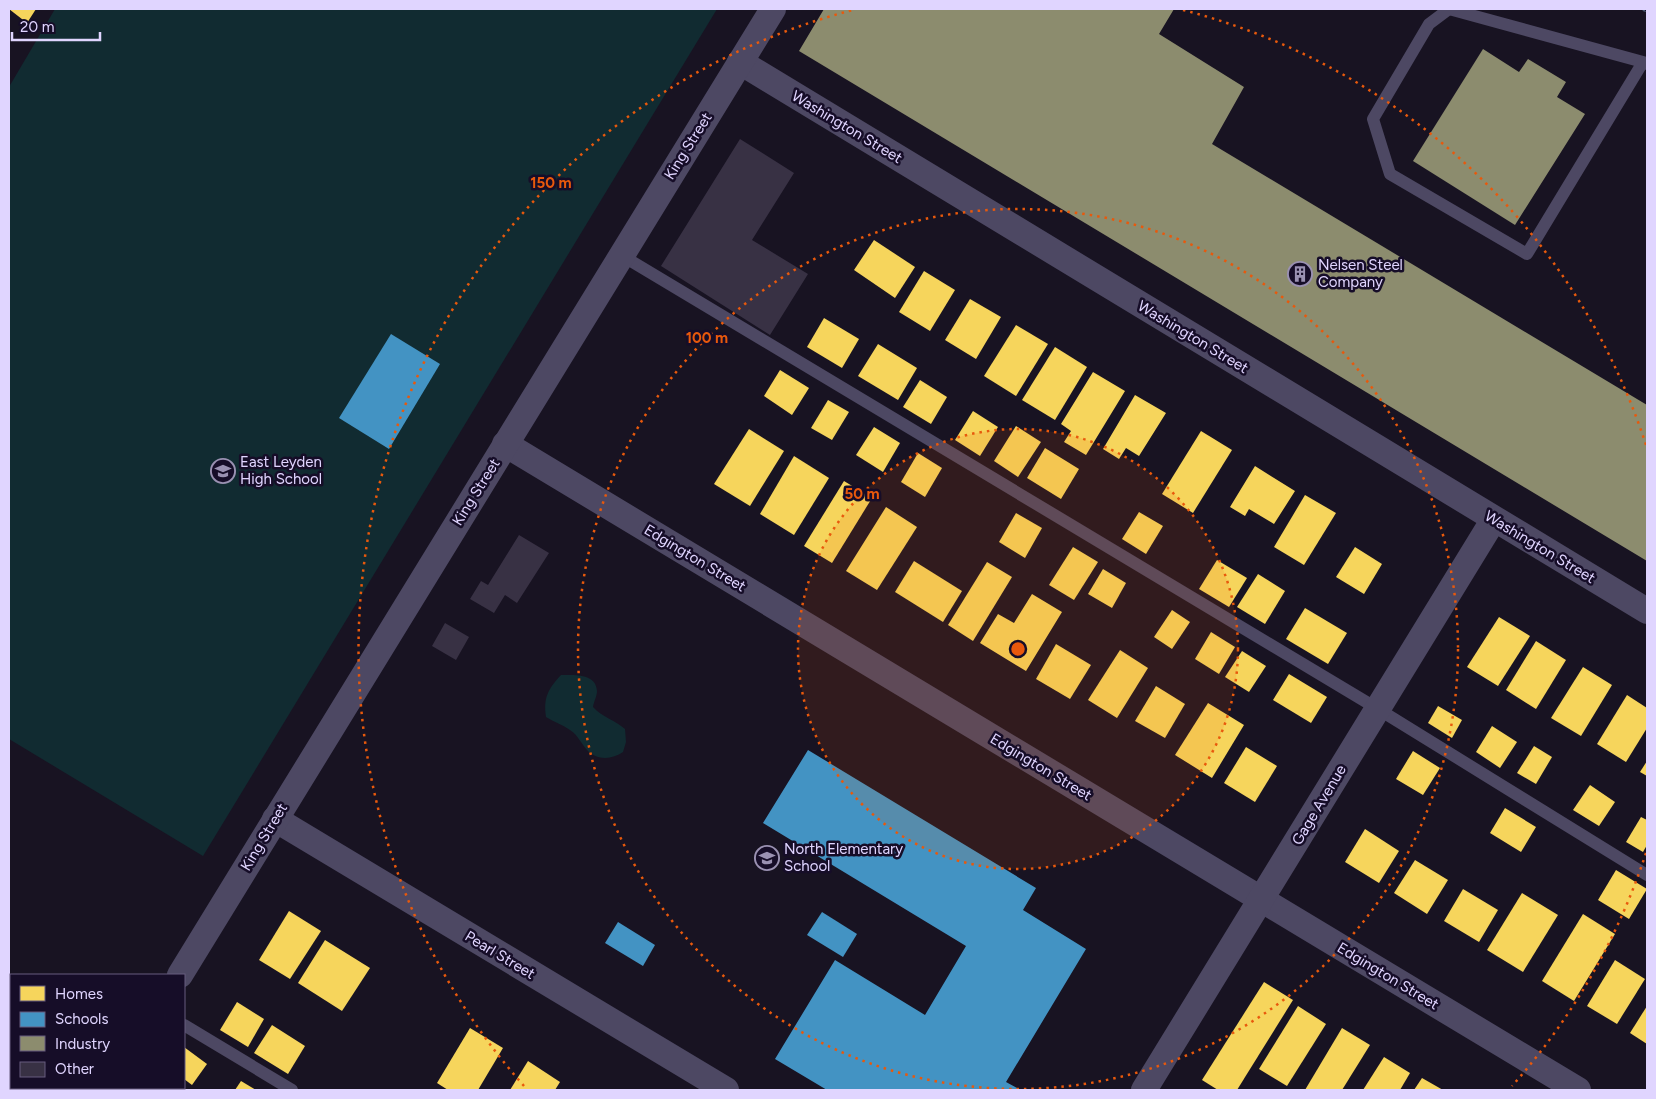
<svg xmlns="http://www.w3.org/2000/svg" width="1656" height="1099" viewBox="0 0 1656 1099" font-family="Figtree,sans-serif">
<rect width="100%" height="100%" fill="#181322"/>
<g fill="#112b31">
<path d="M 55,9 L 717,9 L 203,856 L 9,739 L 9,87 Z"/>
<path d="M 561,675 C 574,675 596,673 597,691 C 597,696 594,701 593,707 C 602,717 615,720 625,729 L 626,742 L 623,752 C 613,759 598,761 588,751 C 581,744 579,736 570,730 C 563,725 554,722 546,717 C 543,698 548,689 561,675 Z"/>
</g>
<g fill="#f6d55c">
<path d="M 9,9 L 36,9 L 27,23 Z"/>
<path d="M 874,240 L 915,267 L 895,298 L 854,270 Z"/>
<path d="M 924,271 L 955,290 L 930,331 L 899,312 Z"/>
<path d="M 970,299 L 1001,317 L 976,359 L 945,340 Z"/>
<path d="M 824,318 L 859,339 L 842,368 L 807,347 Z"/>
<path d="M 1016,325 L 1048,344 L 1016,396 L 984,376 Z"/>
<path d="M 878,344 L 917,368 L 898,400 L 858,376 Z"/>
<path d="M 1055,347 L 1087,367 L 1055,420 L 1022,400 Z"/>
<path d="M 780,370 L 809,388 L 792,415 L 764,396 Z"/>
<path d="M 1093,372 L 1125,391 L 1086,455 L 1064,442 L 1071,431 L 1061,424 Z"/>
<path d="M 920,380 L 947,397 L 931,424 L 903,407 Z"/>
<path d="M 1135,395 L 1166,413 L 1139,456 L 1126,448 L 1119,459 L 1103,449 Z"/>
<path d="M 828,400 L 849,412 L 832,440 L 811,428 Z"/>
<path d="M 973,411 L 998,427 L 980,456 L 955,440 Z"/>
<path d="M 1016,426 L 1041,442 L 1018,477 L 994,461 Z"/>
<path d="M 874,427 L 900,443 L 883,472 L 856,455 Z"/>
<path d="M 749,429 L 784,451 L 750,506 L 714,484 Z"/>
<path d="M 1201,431 L 1232,450 L 1193,513 L 1162,494 Z"/>
<path d="M 1045,448 L 1079,469 L 1061,499 L 1027,478 Z"/>
<path d="M 918,453 L 942,468 L 925,497 L 901,482 Z"/>
<path d="M 794,456 L 829,478 L 794,535 L 760,514 Z"/>
<path d="M 1255,466 L 1295,491 L 1274,524 L 1249,509 L 1245,516 L 1230,507 Z"/>
<path d="M 844,481 L 872,498 L 832,563 L 804,546 Z"/>
<path d="M 1305,495 L 1336,513 L 1304,565 L 1274,547 Z"/>
<path d="M 886,507 L 917,527 L 877,590 L 846,571 Z"/>
<path d="M 1139,512 L 1163,526 L 1146,554 L 1122,539 Z"/>
<path d="M 1016,513 L 1042,528 L 1025,558 L 999,542 Z"/>
<path d="M 1073,547 L 1098,562 L 1074,600 L 1049,585 Z"/>
<path d="M 1355,547 L 1382,564 L 1364,594 L 1336,577 Z"/>
<path d="M 1217,560 L 1247,578 L 1229,607 L 1199,589 Z"/>
<path d="M 914,561 L 962,591 L 943,622 L 895,592 Z"/>
<path d="M 987,562 L 1012,577 L 973,641 L 948,625 Z"/>
<path d="M 1103,569 L 1126,583 L 1112,608 L 1088,594 Z"/>
<path d="M 1258,574 L 1285,591 L 1265,624 L 1237,607 Z"/>
<path d="M 1032,594 L 1062,612 L 1026,671 L 980,643 L 998,614 L 1014,623 Z"/>
<path d="M 1305,608 L 1347,633 L 1328,664 L 1286,639 Z"/>
<path d="M 1172,610 L 1190,622 L 1172,649 L 1154,637 Z"/>
<path d="M 1499,617 L 1530,636 L 1498,686 L 1467,667 Z"/>
<path d="M 1211,632 L 1235,647 L 1219,674 L 1195,659 Z"/>
<path d="M 1536,641 L 1566,660 L 1536,709 L 1506,690 Z"/>
<path d="M 1056,644 L 1091,665 L 1070,699 L 1036,679 Z"/>
<path d="M 1120,650 L 1148,668 L 1117,718 L 1088,700 Z"/>
<path d="M 1242,651 L 1266,666 L 1249,692 L 1225,677 Z"/>
<path d="M 1583,667 L 1612,685 L 1581,736 L 1551,718 Z"/>
<path d="M 1289,674 L 1327,697 L 1311,723 L 1273,700 Z"/>
<path d="M 1156,686 L 1185,704 L 1165,738 L 1135,721 Z"/>
<path d="M 1627,695 L 1647,708 L 1647,728 L 1626,762 L 1597,744 Z"/>
<path d="M 1208,703 L 1244,725 L 1212,778 L 1175,755 Z"/>
<path d="M 1438,706 L 1462,720 L 1452,738 L 1428,723 Z"/>
<path d="M 1492,726 L 1517,742 L 1500,768 L 1476,752 Z"/>
<path d="M 1534,746 L 1552,757 L 1536,784 L 1517,773 Z"/>
<path d="M 1246,747 L 1277,766 L 1255,802 L 1224,783 Z"/>
<path d="M 1413,751 L 1440,768 L 1423,795 L 1396,779 Z"/>
<path d="M 1647,761 L 1647,776 L 1640,772 Z"/>
<path d="M 1590,785 L 1615,802 L 1599,826 L 1573,810 Z"/>
<path d="M 1505,808 L 1536,827 L 1521,852 L 1490,833 Z"/>
<path d="M 1641,817 L 1647,820 L 1647,845 L 1643,852 L 1626,842 Z"/>
<path d="M 1365,829 L 1399,851 L 1379,883 L 1345,862 Z"/>
<path d="M 1415,860 L 1448,880 L 1427,914 L 1394,893 Z"/>
<path d="M 1616,870 L 1647,889 L 1629,919 L 1598,900 Z"/>
<path d="M 1463,889 L 1498,910 L 1479,942 L 1444,921 Z"/>
<path d="M 1522,893 L 1558,915 L 1523,972 L 1487,950 Z"/>
<path d="M 289,911 L 321,931 L 290,979 L 259,960 Z"/>
<path d="M 1583,914 L 1615,934 L 1574,1001 L 1542,981 Z"/>
<path d="M 325,940 L 370,968 L 342,1011 L 298,983 Z"/>
<path d="M 1615,960 L 1645,979 L 1617,1024 L 1587,1006 Z"/>
<path d="M 1264,982 L 1293,1000 L 1237,1090 L 1218,1090 L 1202,1080 Z"/>
<path d="M 237,1002 L 264,1019 L 248,1047 L 220,1030 Z"/>
<path d="M 1298,1006 L 1326,1024 L 1287,1086 L 1259,1069 Z"/>
<path d="M 1647,1006 L 1647,1044 L 1630,1033 Z"/>
<path d="M 272,1025 L 305,1046 L 288,1074 L 254,1053 Z"/>
<path d="M 470,1028 L 503,1048 L 478,1090 L 448,1090 L 437,1083 Z"/>
<path d="M 1342,1028 L 1370,1045 L 1342,1090 L 1305,1090 Z"/>
<path d="M 184,1047 L 207,1064 L 192,1085 L 184,1079 Z"/>
<path d="M 1384,1057 L 1410,1073 L 1400,1090 L 1363,1090 Z"/>
<path d="M 528,1061 L 560,1082 L 555,1090 L 510,1090 Z"/>
<path d="M 1422,1078 L 1443,1090 L 1414,1090 Z"/>
<path d="M 241,1081 L 256,1090 L 235,1090 Z"/>
</g>
<g fill="#4393c3">
<path d="M 391,334 L 440,364 L 389,449 L 339,418 Z"/>
<path d="M 808,750 L 1036,888 L 1023,910 L 1086,949 L 1006,1082 L 1021,1090 L 827,1090 L 775,1059 L 835,960 L 925,1015 L 966,946 L 763,823 Z"/>
<path d="M 822,912 L 857,934 L 843,957 L 807,935 Z"/>
<path d="M 618,922 L 655,945 L 643,966 L 605,943 Z"/>
</g>
<g fill="#8c8c6e">
<path d="M 824,9 L 1174,9 L 1159,34 L 1244,87 L 1212,144 L 1647,405 L 1647,561 L 799,51 Z"/>
<path d="M 1483,49 L 1519,72 L 1528,59 L 1566,82 L 1557,97 L 1585,114 L 1515,225 L 1413,161 Z"/>
</g>
<g fill="#383144">
<path d="M 740,139 L 794,173 L 752,240 L 808,274 L 770,335 L 661,266 Z"/>
<path d="M 519,535 L 549,553 L 517,603 L 505,595 L 494,613 L 470,599 L 481,581 L 488,585 Z"/>
<path d="M 445,623 L 469,637 L 456,660 L 432,646 Z"/>
</g>
<g fill="none" stroke-linecap="round" stroke-linejoin="round">
<g stroke="#4d4863" stroke-width="12">
<path d="M 1643,62 L 1527,254 L 1390,174 L 1373,119 L 1429,24 L 1449,9 L 1643,62 L 1647,64"/>
<path d="M 621,255 L 1378,709 L 1647,875"/>
<path d="M 184,1025 L 292,1090"/>
</g>
<g stroke="#4d4863" stroke-width="26">
<path d="M 740,62 L 1647,611"/>
<path d="M 505,444 L 1578,1090"/>
<path d="M 275,819 L 726,1090"/>
<path d="M 180,975 L 773,9"/>
<path d="M 108,1090 L 110,1088"/>
<path d="M 1144,1090 L 1494,519"/>
</g>
<defs>
<path id="rail" d="M 1645,9 L 1647,9"/>
</defs>
<use href="#rail" stroke="#46566d" stroke-width="5.5"/>
<use href="#rail" stroke="#160d28" stroke-width="4" stroke-dasharray="11" stroke-linecap="butt"/>
</g>
<circle cx="1018" cy="649" r="220" fill="#e8590c" fill-opacity=".12"/>
<g fill="none" stroke="#e8590c" stroke-width="2.5" stroke-dasharray="2.5 5">
<circle cx="1018" cy="649" r="220"/>
<circle cx="1018" cy="649" r="440"/>
<path d="M1646 853A660 660 0 0 1 1512 1086M524 1086A660 660 0 0 1 853 10M1183 10A660 660 0 0 1 1646 445"/>
</g>
<defs>
<symbol id="building-ring" viewBox="-11 -11 22 22"><circle r="9.5" fill="#160d28" stroke="#9a91b2" stroke-width="1.5"/><path d="M-4-6H4V6H1V3H-1V6H-4ZM-2.5-4.3h1.7v1.8h-1.7ZM.8-4.3h1.7v1.8H.8ZM-2.5-1h1.7V.8h-1.7ZM.8-1h1.7V.8H.8Z" fill="#9a91b2"/></symbol>
<symbol id="school-ring" viewBox="-11 -11 22 22"><circle r="9.5" fill="#160d28" stroke="#9a91b2" stroke-width="1.5"/><path d="M0-5L7-2L0 1L-7-2ZM-4 1L0 2.5L4 1V4Q0 6-4 4Z" fill="#9a91b2"/></symbol>
</defs>
<g fill-rule="evenodd">
<use href="#building-ring" x="1286" y="260" width="28" height="28"/>
<use href="#school-ring" x="209" y="457" width="28" height="28"/>
<use href="#school-ring" x="753" y="844" width="28" height="28"/>
</g>
<g text-anchor="middle" stroke-width="5" stroke-linejoin="round" paint-order="stroke">
<g font-size="15" fill="#e0d5ff" stroke="#160d28">
<text transform="translate(847 127) rotate(31)" y="5">Washington Street</text>
<text transform="translate(688 146) rotate(-58)" y="5">King Street</text>
<text transform="translate(1193 337) rotate(31)" y="5">Washington Street</text>
<text transform="translate(476 492) rotate(-58)" y="5">King Street</text>
<text transform="translate(1540 547) rotate(31)" y="5">Washington Street</text>
<text transform="translate(695 558) rotate(31)" y="5">Edgington Street</text>
<text transform="translate(1041 767) rotate(31)" y="5">Edgington Street</text>
<text transform="translate(1319 805) rotate(-59)" y="5">Gage Avenue</text>
<text transform="translate(264 837) rotate(-59)" y="5">King Street</text>
<text transform="translate(500 955) rotate(31)" y="5">Pearl Street</text>
<text transform="translate(1388 976) rotate(31)" y="5">Edgington Street</text>
</g>
<g font-size="15" fill="#e0d5ff" stroke="#160d28" text-anchor="start">
<text x="1318" y="270">Nelsen Steel<tspan x="1318" dy="17">Company</tspan></text>
<text x="240" y="467">East Leyden<tspan x="240" dy="17">High School</tspan></text>
<text x="784" y="854">North Elementary<tspan x="784" dy="17">School</tspan></text>
</g>
</g>
<circle cx="1018" cy="649" r="8" fill="#e8590c" stroke="#160d28" stroke-width="2.5"/>
<g font-size="15" text-anchor="middle" font-weight="bold" fill="#e8590c" stroke="#160d28" stroke-width="5" stroke-linejoin="round" paint-order="stroke">
<text x="551" y="188">150 m</text>
<text x="707" y="343">100 m</text>
<text x="862" y="499">50 m</text>
</g>
<rect width="1656" height="1099" fill="none" stroke="#e0d5ff" stroke-width="20"/>
<rect x="10" y="974" width="175" height="115" fill="#160d28" stroke="#675d7e"/>
<rect x="20" y="986" width="25" height="15" fill="#f6d55c" stroke="#675d7e"/>
<text x="55" y="999" font-size="15" fill="#e0d5ff">Homes</text>
<rect x="20" y="1012" width="25" height="15" fill="#4393c3" stroke="#675d7e"/>
<text x="55" y="1024" font-size="15" fill="#e0d5ff">Schools</text>
<rect x="20" y="1036" width="25" height="15" fill="#8c8c6e" stroke="#675d7e"/>
<text x="55" y="1049" font-size="15" fill="#e0d5ff">Industry</text>
<rect x="20" y="1062" width="25" height="15" fill="#383144" stroke="#675d7e"/>
<text x="55" y="1074" font-size="15" fill="#e0d5ff">Other</text>
<path d="M12 32v8h88v-8" fill="none" stroke="#e0d5ff" stroke-width="2.5"/>
<text x="20" y="32" font-size="15" fill="#e0d5ff" stroke="#160d28" stroke-width="4" paint-order="stroke">20 m</text>
</svg>
